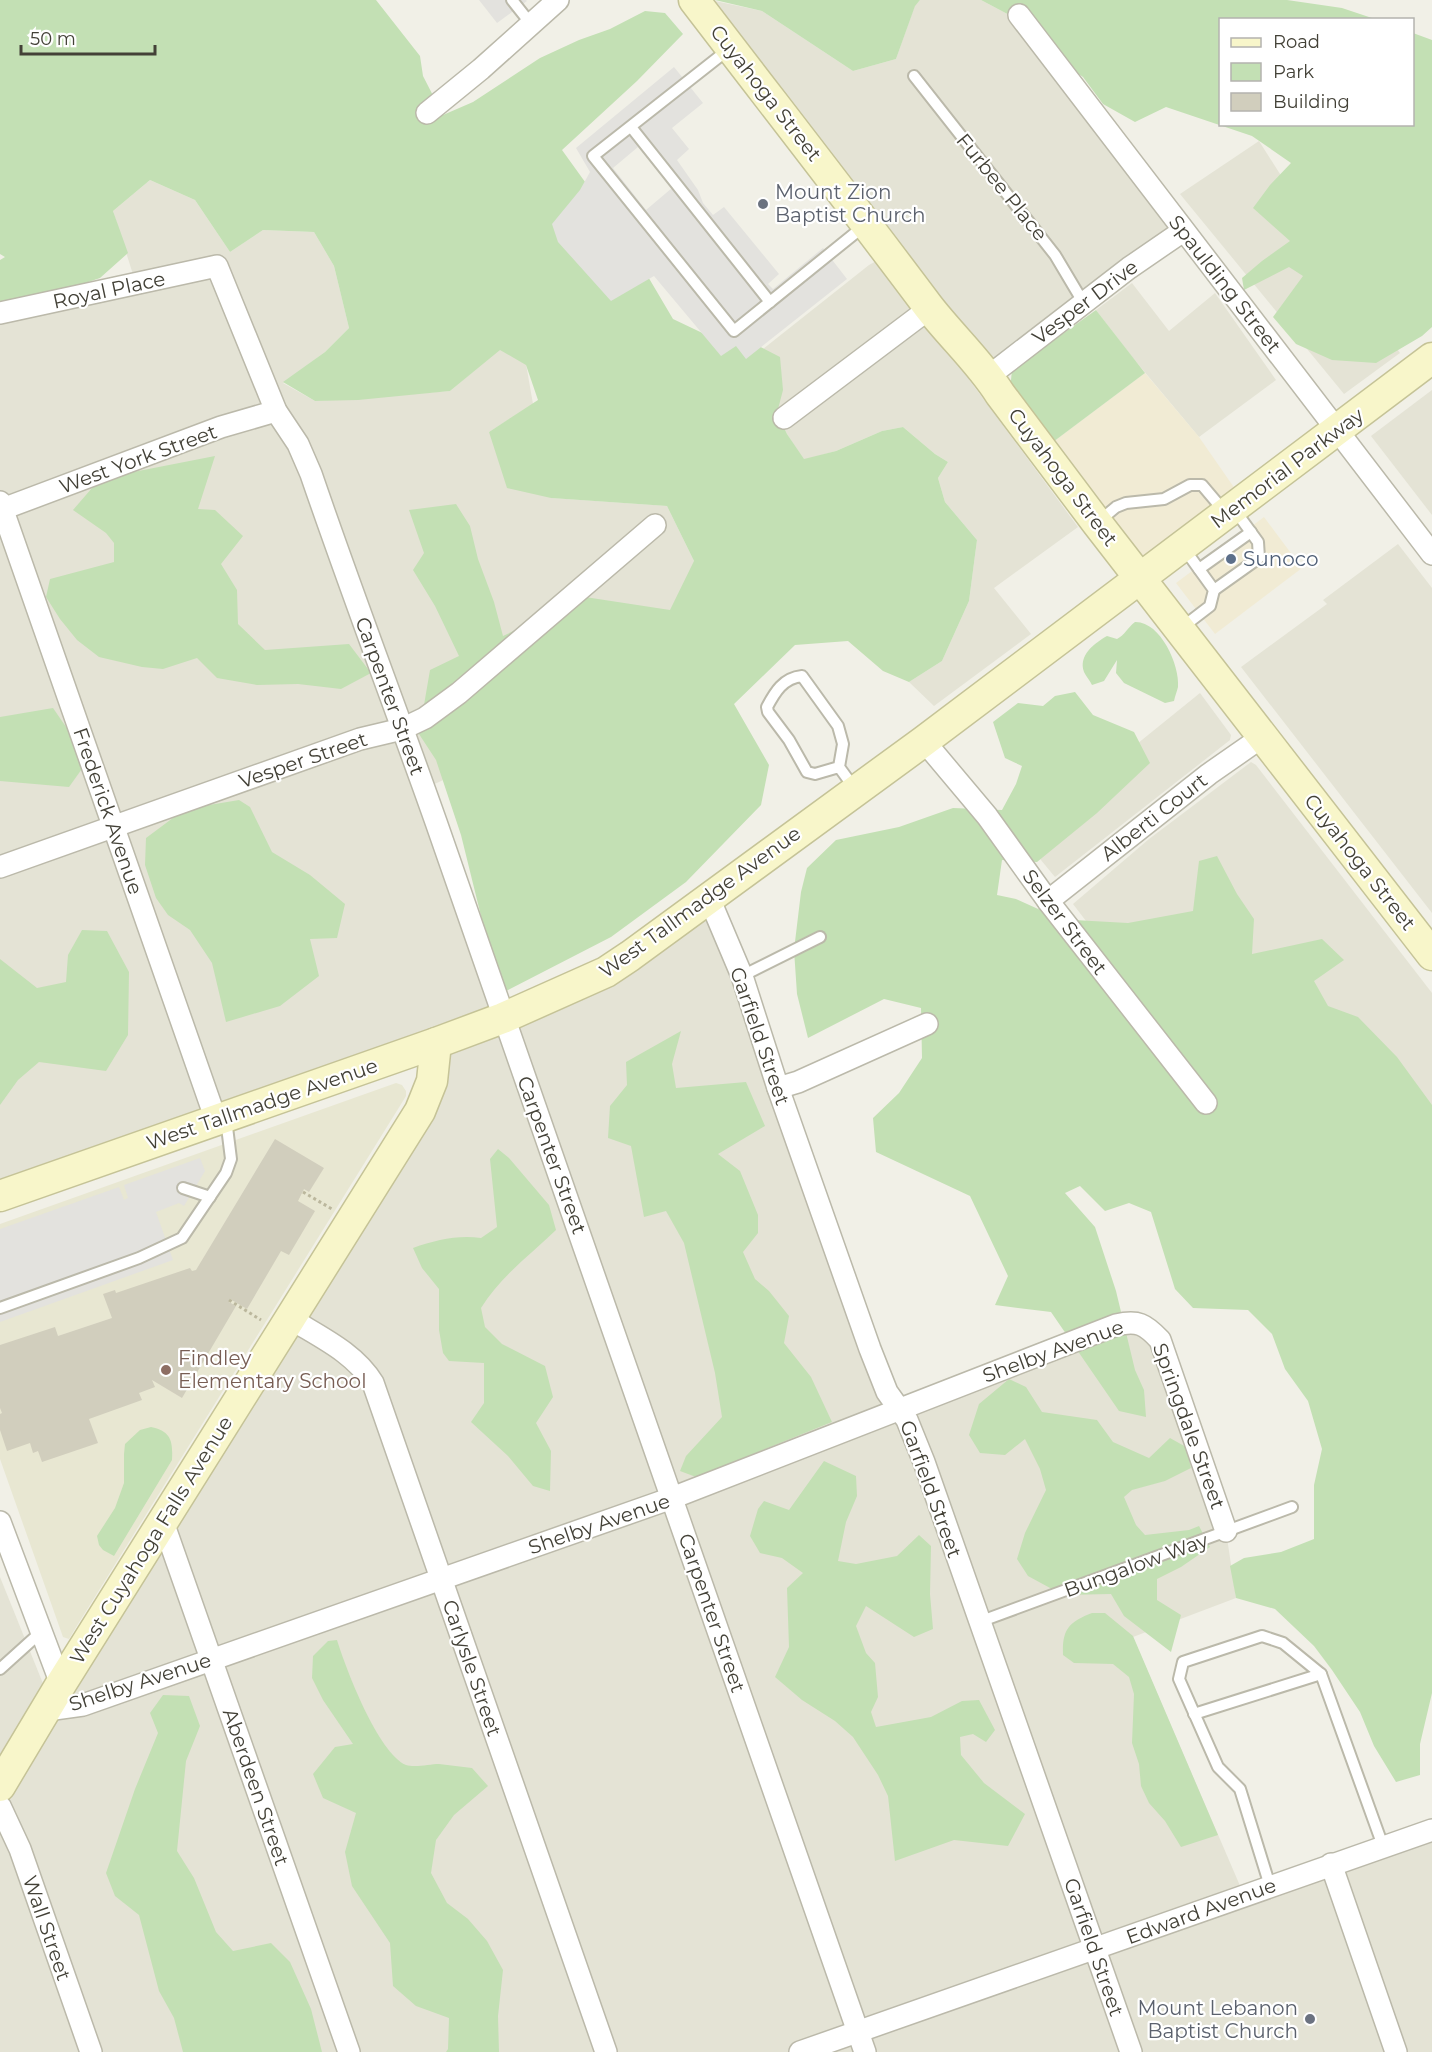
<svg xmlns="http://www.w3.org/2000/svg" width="1432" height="2052" viewBox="0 0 1432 2052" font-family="Montserrat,sans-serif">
<rect width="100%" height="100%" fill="#f1f0e7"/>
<g fill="#e4e3d5">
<path d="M 920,0 L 981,0 L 1015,18 L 1177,231 L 990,371 L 759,78 L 715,1 L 762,11 L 853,71 L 896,59 L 915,5 Z"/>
<path d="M 1259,141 L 1345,276 L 1400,353 L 1344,394 L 1180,194 Z"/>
<path d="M 150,180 L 195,200 L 230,252 L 263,230 L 314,232 L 334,266 L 349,328 L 325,352 L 283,383 L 315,401 L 450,391 L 500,349 L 526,364 L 533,404 L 489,432 L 551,498 L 667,506 L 694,561 L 707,612 L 584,714 L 424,789 L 502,1018 L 709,898 L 894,1401 L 1145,1325 L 1226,1531 L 1236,1598 L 1133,1637 L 1244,1895 L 1432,1830 L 1432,2052 L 0,2052 L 0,1784 L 368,1196 L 436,1043 L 0,1196 L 0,313 L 136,284 L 113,211 Z"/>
<path d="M 880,259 L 1078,527 L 994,588 L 1031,634 L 934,706 L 909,682 L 942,661 L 969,601 L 977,540 L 945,502 L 938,478 L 948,462 L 935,454 L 903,427 L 882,431 L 836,451 L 804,460 L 787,434 L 777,413 L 763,349 L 869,265 Z"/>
<path d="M 1132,283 L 1169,331 L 1215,293 L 1276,380 L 1199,437 L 1133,358 L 1096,310 Z"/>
<path d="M 1432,390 L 1432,515 L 1371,436 Z"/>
<path d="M 1398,544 L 1432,588 L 1432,913 L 1241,667 L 1327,604 L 1323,600 Z"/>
<path d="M 1200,693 L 1231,735 L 1230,740 L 1055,877 L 1022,837 Z"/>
<path d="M 1251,762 L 1256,765 L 1432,993 L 1432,1158 L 1200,1070 L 1073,904 L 1149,839 Z"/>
<path d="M 0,1577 L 46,1691 L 0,1764 Z"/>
</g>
<g fill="#f1ebd4">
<path d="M 1145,373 L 1199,437 L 1242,499 L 1142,573 L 1053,442 Z"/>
<path d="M 1264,517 L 1302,568 L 1215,634 L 1176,583 Z"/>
</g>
<path fill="#e8e7d2" d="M 396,1083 L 402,1085 L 406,1091 L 406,1096 L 403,1101 L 78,1624 L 69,1639 L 63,1637 L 0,1459 L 0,1224 Z"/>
<g fill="#c3e0b4">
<path d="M 0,0 L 376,0 L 420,56 L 423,76 L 443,115 L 473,102 L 540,58 L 579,40 L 610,29 L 645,11 L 665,13 L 683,34 L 637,81 L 562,150 L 624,236 L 673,319 L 715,339 L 747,340 L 780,357 L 783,390 L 777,413 L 787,434 L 804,459 L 836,451 L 882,431 L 903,427 L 935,454 L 948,462 L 938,478 L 945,502 L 977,540 L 969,601 L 942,661 L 909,682 L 883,671 L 848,641 L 795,645 L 734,704 L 769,765 L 761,805 L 686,882 L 611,937 L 504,992 L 482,920 L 461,835 L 436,760 L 419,734 L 430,670 L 459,656 L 435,606 L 413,570 L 424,553 L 409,510 L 456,504 L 470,526 L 478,559 L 494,602 L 503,636 L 585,597 L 670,610 L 694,561 L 667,506 L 551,498 L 507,488 L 489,432 L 538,400 L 526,365 L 500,350 L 450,391 L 358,400 L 315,401 L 283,382 L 325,352 L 349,328 L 334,266 L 314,232 L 263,230 L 230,252 L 195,200 L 150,180 L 113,211 L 128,253 L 100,278 L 59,292 L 0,307 L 0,260 L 5,257 L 0,254 Z"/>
<path d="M 715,0 L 920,0 L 915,6 L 896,59 L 853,71 L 762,11 Z"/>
<path d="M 981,0 L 1287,0 L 1342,8 L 1375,19 L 1220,20 L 1220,124 L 1412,124 L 1413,33 L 1432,40 L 1432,327 L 1422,336 L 1376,363 L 1332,360 L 1296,344 L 1273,317 L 1303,276 L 1289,267 L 1244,290 L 1242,278 L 1262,261 L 1290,241 L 1253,208 L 1270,185 L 1291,163 L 1252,136 L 1166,107 L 1135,122 L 1103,104 L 1083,77 L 1065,65 L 1015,18 Z"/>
<path d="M 1096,310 L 1145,373 L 1053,442 L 1010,390 L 1012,370 Z"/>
<path d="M 215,456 L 198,509 L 215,510 L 243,536 L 221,564 L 237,590 L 238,624 L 265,650 L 349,644 L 371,673 L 341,689 L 298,684 L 257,685 L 217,678 L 197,658 L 163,669 L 142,667 L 99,657 L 77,640 L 60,619 L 46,597 L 50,579 L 114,562 L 114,543 L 106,533 L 73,510 L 92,488 L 123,474 Z"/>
<path d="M 1135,622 C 1160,621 1180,665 1178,687 C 1177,691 1175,696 1174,701 L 1165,703 L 1124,683 L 1116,673 L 1117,660 L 1104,681 L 1092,685 C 1090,681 1086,676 1084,672 C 1078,655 1095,643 1107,636 L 1117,639 C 1125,635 1127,628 1135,622 Z"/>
<path d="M 1075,692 L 1093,715 L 1134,732 L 1150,763 L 1097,813 L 1037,862 L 1002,860 L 997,895 L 1016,899 L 1047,913 L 1074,920 L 1128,923 L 1193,911 L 1199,861 L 1217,856 L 1237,894 L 1254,919 L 1252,954 L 1322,939 L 1344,960 L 1314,981 L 1328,1006 L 1358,1017 L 1397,1057 L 1432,1105 L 1432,1693 L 1420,1744 L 1420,1775 L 1396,1782 L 1374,1746 L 1360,1712 L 1332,1670 L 1314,1646 L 1275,1609 L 1236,1598 L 1230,1566 L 1244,1558 L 1281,1552 L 1314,1539 L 1314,1485 L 1322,1449 L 1308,1401 L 1285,1369 L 1272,1334 L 1248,1310 L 1193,1308 L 1175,1289 L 1151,1212 L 1129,1203 L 1105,1211 L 1080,1186 L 1065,1193 L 1095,1227 L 1116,1291 L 1135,1370 L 1144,1390 L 1146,1417 L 1119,1411 L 1051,1312 L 995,1305 L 1008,1276 L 970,1196 L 876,1152 L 873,1118 L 899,1093 L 922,1058 L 921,1008 L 884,999 L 808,1038 L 797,994 L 794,950 L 801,892 L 807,868 L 836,840 L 899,827 L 953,808 L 1002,810 L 1016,784 L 1022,766 L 1005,758 L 993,722 L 1018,703 L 1043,706 L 1055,696 Z"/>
<path d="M 53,708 L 73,737 L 84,766 L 69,787 L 0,781 L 0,717 Z"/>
<path d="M 239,800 L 250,807 L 272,852 L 310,875 L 345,904 L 337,938 L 310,939 L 319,976 L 280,1006 L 226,1022 L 212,963 L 190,930 L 168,915 L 156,898 L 145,865 L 146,838 L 185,809 Z"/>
<path d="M 82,930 L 107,931 L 129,972 L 128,1035 L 106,1071 L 39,1062 L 18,1080 L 0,1105 L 0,959 L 37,988 L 66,982 L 68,955 Z"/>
<path d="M 681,1031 L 672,1064 L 676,1088 L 746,1082 L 765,1126 L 718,1154 L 740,1171 L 758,1215 L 758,1233 L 743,1252 L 755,1279 L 769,1291 L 789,1316 L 784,1343 L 811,1377 L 832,1422 L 696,1477 L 680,1471 L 686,1456 L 722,1417 L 715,1373 L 684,1243 L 666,1211 L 644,1217 L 631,1146 L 608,1138 L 610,1106 L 627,1085 L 626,1062 Z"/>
<path d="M 498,1149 L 509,1158 L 549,1205 L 556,1230 C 530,1255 500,1277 481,1308 L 485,1327 L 502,1344 L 545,1366 L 553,1397 L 536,1423 L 551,1451 L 550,1491 L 533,1486 L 508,1456 L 471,1422 L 484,1403 L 484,1363 L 449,1361 L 443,1353 L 439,1330 L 439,1289 L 422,1268 L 413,1248 C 436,1240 457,1235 481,1238 L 497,1227 L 490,1159 Z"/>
<path d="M 1009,1379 L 1026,1387 L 1042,1412 L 1097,1420 L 1113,1442 L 1149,1458 L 1170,1438 L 1186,1447 L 1191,1468 L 1165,1481 L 1132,1490 L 1124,1497 L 1136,1525 L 1145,1535 L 1189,1530 L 1199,1526 L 1210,1547 L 1181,1567 L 1157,1579 L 1157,1600 L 1181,1615 L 1171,1652 L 1124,1616 L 1111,1594 L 1063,1595 L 1028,1576 L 1017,1559 L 1025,1533 L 1046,1490 L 1040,1469 L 1025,1439 L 1005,1455 L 980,1453 L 969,1435 L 979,1404 Z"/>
<path d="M 151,1427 C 171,1431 173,1441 172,1460 L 114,1556 L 103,1550 L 99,1545 L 97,1536 L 115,1508 L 124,1483 L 124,1454 L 125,1444 L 140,1430 Z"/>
<path d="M 824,1461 L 856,1476 L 857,1496 L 846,1522 L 838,1561 L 856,1564 L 897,1556 L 919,1535 L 931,1546 L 930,1594 L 933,1629 L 914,1637 L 866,1606 L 856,1626 L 866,1653 L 875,1663 L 878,1697 L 871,1712 L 876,1727 L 931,1717 L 962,1701 L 979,1700 L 995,1730 L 986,1742 L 973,1734 L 960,1737 L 961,1755 L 984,1783 L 1025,1814 L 1008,1846 L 954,1840 L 895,1861 L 888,1796 L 878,1775 L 853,1737 L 835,1721 L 802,1700 L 775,1677 L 789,1647 L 787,1588 L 803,1573 L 782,1558 L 760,1553 L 750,1536 L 758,1509 L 764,1501 L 789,1510 Z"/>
<path d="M 1092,1613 L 1105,1613 L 1133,1636 L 1218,1835 L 1181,1847 L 1165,1821 L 1149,1803 L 1141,1786 L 1139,1764 L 1132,1743 L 1134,1694 L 1129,1677 L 1113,1664 L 1074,1663 L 1063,1655 C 1062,1629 1069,1622 1092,1613 Z"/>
<path d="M 337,1640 C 346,1669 378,1753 406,1765 C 415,1768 430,1764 439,1764 C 450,1765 461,1767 472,1768 L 488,1786 L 454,1815 L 436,1840 L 431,1873 L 447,1903 L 468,1919 L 487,1941 L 503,1970 L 498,2016 L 499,2052 L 446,2052 L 448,2049 L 449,2018 L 416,2006 L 393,1986 L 390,1943 L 352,1886 L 345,1852 L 356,1813 L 323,1798 L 313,1774 L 335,1747 L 353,1744 L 323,1700 L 312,1678 L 313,1656 L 328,1641 Z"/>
<path d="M 163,1695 L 189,1696 L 200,1726 L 186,1761 L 177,1851 L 194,1878 L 216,1932 L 233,1951 L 271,1943 L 290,1962 L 311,2009 L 322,2052 L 183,2052 L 174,2018 L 159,1991 L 139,1915 L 115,1896 L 106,1873 L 135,1789 L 158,1733 L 150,1713 Z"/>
</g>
<g fill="#e3e2de" fill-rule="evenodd">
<path d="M 479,0 L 526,0 L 527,1 L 497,23 Z"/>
<path d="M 674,67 L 703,103 L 672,128 L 689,149 L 677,160 L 698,190 L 703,203 L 713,215 L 724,207 L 779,274 L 768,284 L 773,289 L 823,248 L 847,279 L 746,359 L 736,346 L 721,356 L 654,276 L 611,301 L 558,242 L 552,224 L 580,190 L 590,172 L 576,148 ZM 638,147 L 672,188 L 646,210 L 613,168 Z"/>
<path d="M 200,1158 L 205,1171 L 184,1206 L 179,1203 L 156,1212 L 173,1260 L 0,1322 L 0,1229 L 119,1187 L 124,1200 L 128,1198 L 124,1185 Z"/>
</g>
<path fill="#d1cebd" d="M 275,1139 L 324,1168 L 309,1192 L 304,1189 L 298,1201 L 315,1211 L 289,1255 L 281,1251 L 247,1309 L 230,1299 L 229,1300 L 229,1302 L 236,1306 L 182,1398 L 152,1380 L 155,1387 L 139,1393 L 142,1400 L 89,1419 L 98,1443 L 42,1462 L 38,1451 L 33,1453 L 30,1443 L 7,1451 L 0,1430 L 0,1414 L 2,1413 L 0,1408 L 0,1345 L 55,1327 L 58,1336 L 112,1318 L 103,1294 L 115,1290 L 116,1293 L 190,1268 L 192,1271 L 196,1270 Z"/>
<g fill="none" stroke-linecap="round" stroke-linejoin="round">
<defs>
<g id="lane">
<path d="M 512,0 L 531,24"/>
<path d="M 729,49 L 593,156 L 734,331 L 864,226"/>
<path d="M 914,76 L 1055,255 L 1083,302"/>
<path d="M 631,127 L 770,302"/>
<path d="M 1097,523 L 1116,507 L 1126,503 L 1164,499 L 1190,485 L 1202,485 L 1224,511"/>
<path d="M 1199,569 L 1251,532"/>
<path d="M 1214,590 L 1259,558 L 1258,542 L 1234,509"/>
<path d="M 1180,629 L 1210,606 L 1214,590 L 1183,547"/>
<path d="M 839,767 L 815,774 L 807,772 L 789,740 L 768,712 L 767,707 C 775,692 783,678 802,676 L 838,726 L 843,744 L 839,767 L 855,789"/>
<path d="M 742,976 L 820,937"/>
<path d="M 183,1188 L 210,1197"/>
<path d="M 0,1308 L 139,1258 L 182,1238 L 226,1173 L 231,1159 L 226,1119"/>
<path d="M 979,1622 L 1292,1507"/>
<path d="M 0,1669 L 41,1632"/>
<path d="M 1194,1714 L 1321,1674"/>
<path d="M 1270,1886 L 1240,1789 L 1218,1767 L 1179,1679 L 1183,1662 L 1262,1636 L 1283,1643 L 1321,1674 L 1383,1846"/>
</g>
<g id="street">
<path d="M 1019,15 L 1432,554"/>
<path d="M 427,113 L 481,69 L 558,0"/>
<path d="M 0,313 L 217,266 L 276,411 L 298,444 L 311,474 C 351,591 395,706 436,822 C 579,1232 721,1642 865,2052"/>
<path d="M 989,376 L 1129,268 L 1183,231"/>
<path d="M 784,418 L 930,308"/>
<path d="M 0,502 L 216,1120"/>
<path d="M 0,510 L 221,427 L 276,411"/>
<path d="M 924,741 L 987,816 L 1048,901 L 1206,1103"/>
<path d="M 0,867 L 360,739 L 402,729 L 425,718 L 459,693 L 655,525"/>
<path d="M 709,898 L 742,976 L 778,1088 L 870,1349 L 887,1392 L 907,1420 L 924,1462 L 1131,2052"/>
<path d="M 1048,901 L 1209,774 L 1262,737"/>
<path d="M 778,1088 L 798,1082 L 927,1024"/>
<path d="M 291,1319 C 320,1337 355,1353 373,1383 L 606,2052"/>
<path d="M 0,1522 L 61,1684"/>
<path d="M 163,1522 L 349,2052"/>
<path d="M 47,1710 L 83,1705 L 672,1498 L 1116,1325 C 1138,1320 1145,1324 1160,1340 L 1226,1531"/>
<path d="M 0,1806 L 20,1849 L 91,2052"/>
<path d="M 1331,1864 L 1396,2052"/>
<path d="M 800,2052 L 1432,1830"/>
</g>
<g id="secondary">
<path d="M 694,0 C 772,102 851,203 928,306 C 951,336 980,362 1000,394 L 1097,523 L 1432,955"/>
<path d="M 0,1196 L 436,1043 L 503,1018 L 606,972 L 630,956 L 924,741 L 1432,358"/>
<path d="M 0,1786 L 61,1684 L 420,1111 L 432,1081 L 436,1043"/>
</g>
</defs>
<use href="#lane" stroke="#bbb9aa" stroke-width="14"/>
<use href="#street" stroke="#bbb9aa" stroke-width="24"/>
<use href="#secondary" stroke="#c5c397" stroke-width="33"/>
<g stroke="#bbb79d" stroke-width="3" stroke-dasharray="3 3" stroke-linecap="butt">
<path d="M 303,1192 L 332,1209"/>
<path d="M 229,1300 L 261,1320"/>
</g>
<use href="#lane" stroke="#fff" stroke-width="10"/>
<use href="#street" stroke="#fff" stroke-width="21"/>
<use href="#secondary" stroke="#f8f6ca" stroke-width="30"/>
</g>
<g fill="#6b7280" stroke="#fff" stroke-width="2">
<circle cx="763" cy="204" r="6"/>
<circle cx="1310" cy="2019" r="6"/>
</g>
<circle fill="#5c6f8a" stroke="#fff" stroke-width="2" cx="1231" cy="559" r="6"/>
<circle fill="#8d6e63" stroke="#fff" stroke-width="2" cx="166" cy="1370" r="6"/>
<g text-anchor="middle" stroke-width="4.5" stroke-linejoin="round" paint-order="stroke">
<g font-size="20" fill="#434137" stroke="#fff">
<text transform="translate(766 93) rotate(52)" y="7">Cuyahoga Street</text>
<text transform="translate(1002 187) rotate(51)" y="7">Furbee Place</text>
<text transform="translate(1225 284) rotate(52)" y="7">Spaulding Street</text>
<text transform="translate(109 290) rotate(-12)" y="7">Royal Place</text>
<text transform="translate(1085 302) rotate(-37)" y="7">Vesper Drive</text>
<text transform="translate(138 459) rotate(-20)" y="7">West York Street</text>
<text transform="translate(1287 468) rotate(-37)" y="7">Memorial Parkway</text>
<text transform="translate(1063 477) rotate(53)" y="7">Cuyahoga Street</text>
<text transform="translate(390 696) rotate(70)" y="7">Carpenter Street</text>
<text transform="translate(303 760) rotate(-19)" y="7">Vesper Street</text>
<text transform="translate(108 811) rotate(71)" y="7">Frederick Avenue</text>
<text transform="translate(1154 817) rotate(-38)" y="7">Alberti Court</text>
<text transform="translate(1360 862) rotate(52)" y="7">Cuyahoga Street</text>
<text transform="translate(700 902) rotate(-36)" y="7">West Tallmadge Avenue</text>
<text transform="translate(1065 922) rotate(53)" y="7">Selzer Street</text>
<text transform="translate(760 1036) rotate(71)" y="7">Garfield Street</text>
<text transform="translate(262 1104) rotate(-19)" y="7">West Tallmadge Avenue</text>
<text transform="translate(552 1155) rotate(70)" y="7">Carpenter Street</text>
<text transform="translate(1053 1351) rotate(-20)" y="7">Shelby Avenue</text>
<text transform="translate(1189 1426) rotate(70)" y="7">Springdale Street</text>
<text transform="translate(931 1489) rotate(70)" y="7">Garfield Street</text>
<text transform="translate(599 1524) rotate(-19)" y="7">Shelby Avenue</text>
<text transform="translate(151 1540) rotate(-58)" y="7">West Cuyahoga Falls Avenue</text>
<text transform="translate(1136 1565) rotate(-20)" y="7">Bungalow Way</text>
<text transform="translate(712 1613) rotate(71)" y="7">Carpenter Street</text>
<text transform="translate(472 1668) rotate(71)" y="7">Carlysle Street</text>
<text transform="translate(140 1682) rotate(-18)" y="7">Shelby Avenue</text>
<text transform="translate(256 1787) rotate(71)" y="7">Aberdeen Street</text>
<text transform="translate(1201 1911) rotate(-20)" y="7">Edward Avenue</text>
<text transform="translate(47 1928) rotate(71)" y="7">Wall Street</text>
<text transform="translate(1094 1947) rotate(71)" y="7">Garfield Street</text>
</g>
<g font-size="20" fill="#5b616d" stroke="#fff" text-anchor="start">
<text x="775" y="199">Mount Zion<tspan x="775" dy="23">Baptist Church</tspan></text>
<text x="1298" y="2015" text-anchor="end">Mount Lebanon<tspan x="1298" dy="23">Baptist Church</tspan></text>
</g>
<g font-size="20" fill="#4e5e75" stroke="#fff" text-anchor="start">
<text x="1243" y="566">Sunoco</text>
</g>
<g font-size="20" fill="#785e54" stroke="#fff" text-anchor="start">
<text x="178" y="1365">Findley<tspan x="178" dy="23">Elementary School</tspan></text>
</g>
</g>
<rect x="1219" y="18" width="195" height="108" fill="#ffffff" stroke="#b4b3af" stroke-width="1.5"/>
<rect x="1231" y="38" width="30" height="9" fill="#f8f6ca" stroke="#b4b3af" stroke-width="1.5"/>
<text x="1273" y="48" font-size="18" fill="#434137">Road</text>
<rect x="1231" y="63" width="30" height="18" fill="#c3e0b4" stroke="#b4b3af" stroke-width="1.5"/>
<text x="1273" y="78" font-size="18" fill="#434137">Park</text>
<rect x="1231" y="93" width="30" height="18" fill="#d1cebd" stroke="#b4b3af" stroke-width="1.5"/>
<text x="1273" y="108" font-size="18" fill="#434137">Building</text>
<path d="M21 45v9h134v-9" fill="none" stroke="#434137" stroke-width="3"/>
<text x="30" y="45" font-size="18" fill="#434137" stroke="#ffffff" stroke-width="4.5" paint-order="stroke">50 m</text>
</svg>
